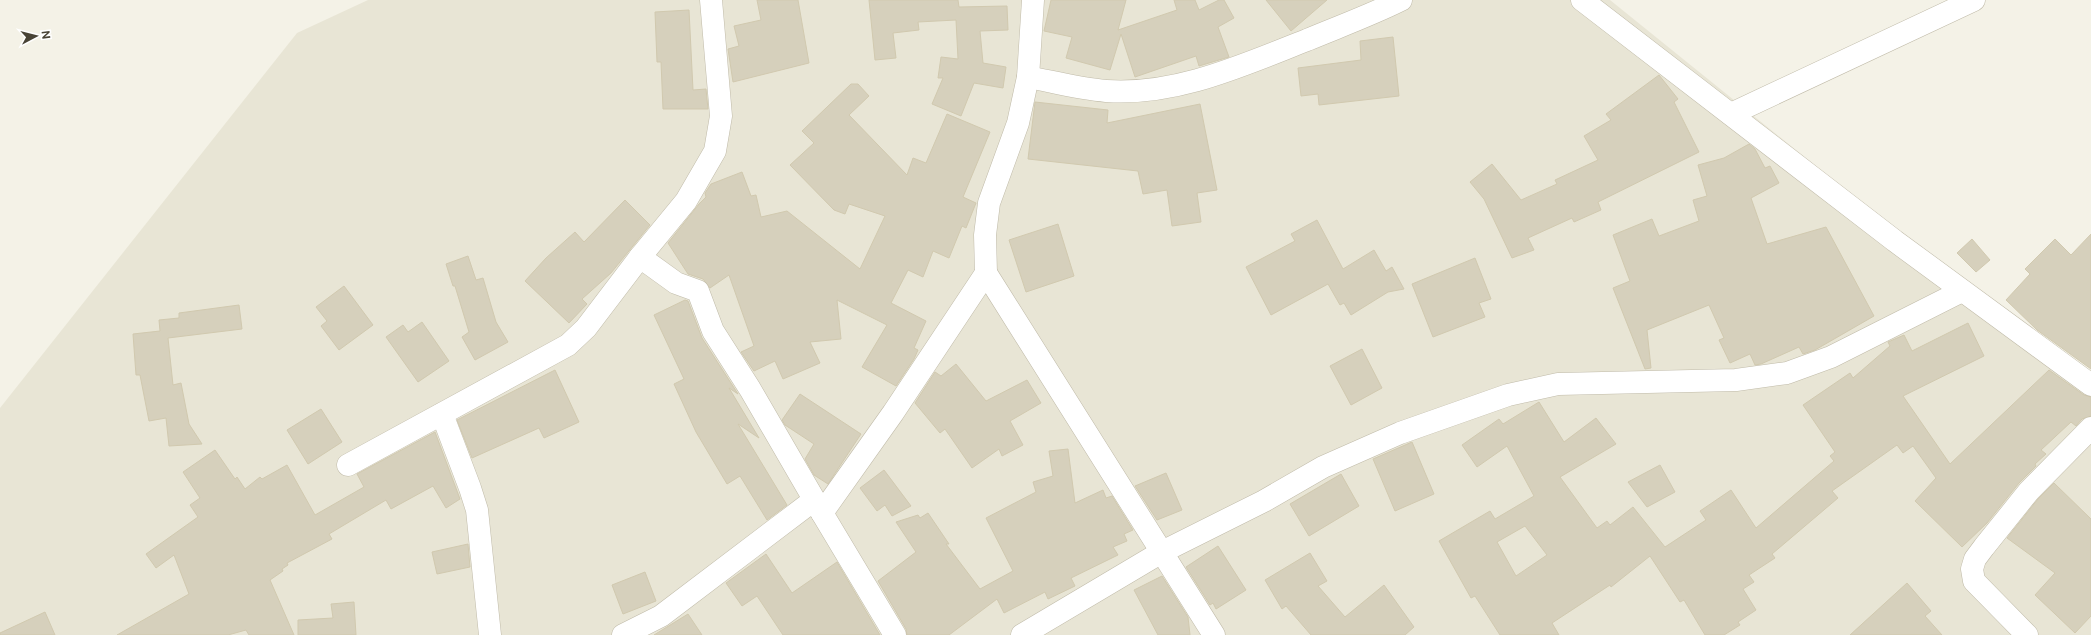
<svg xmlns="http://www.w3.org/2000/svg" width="2091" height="635" viewBox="0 0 2091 635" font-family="'Public Sans',sans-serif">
<rect width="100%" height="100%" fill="#f4f2e7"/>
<path fill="#e8e5d5" d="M 368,0 L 1610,0 L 2091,388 L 2091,635 L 0,635 L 0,408 L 297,33 Z"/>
<g fill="#d6d0bc" stroke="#d1c9af" fill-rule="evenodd">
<path d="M 757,0 L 798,0 L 809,63 L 733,82 L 728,49 L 739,46 L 734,26 L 761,20 Z"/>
<path d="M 869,0 L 958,0 L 959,7 L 1007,6 L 1008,30 L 980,31 L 983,63 L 1006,67 L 1003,88 L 974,83 L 961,116 L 932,104 L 943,78 L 938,78 L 941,57 L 958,59 L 956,20 L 918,22 L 919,30 L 893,33 L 896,58 L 875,60 Z"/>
<path d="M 1051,0 L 1126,0 L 1118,30 L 1177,10 L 1174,0 L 1195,0 L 1199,10 L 1219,0 L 1224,0 L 1234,18 L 1218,27 L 1229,57 L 1199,66 L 1196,56 L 1135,77 L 1121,34 L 1110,70 L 1066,58 L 1072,37 L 1044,31 Z"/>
<path d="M 1266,0 L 1327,0 L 1291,31 Z"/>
<path d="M 689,10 L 693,90 L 706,89 L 708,109 L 663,109 L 661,62 L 657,62 L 655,12 Z"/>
<path d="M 1393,37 L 1399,96 L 1319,105 L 1318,94 L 1301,96 L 1298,68 L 1361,60 L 1360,41 Z"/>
<path d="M 1659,75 L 1678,99 L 1674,102 L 1699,152 L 1598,202 L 1601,210 L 1574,222 L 1572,218 L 1528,238 L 1534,250 L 1512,258 L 1484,199 L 1470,182 L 1492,164 L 1521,200 L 1557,184 L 1555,180 L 1598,160 L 1584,136 L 1611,120 L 1606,114 Z"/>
<path d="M 851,84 L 858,84 L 869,96 L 849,115 L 907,175 L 913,158 L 926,163 L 947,114 L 990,132 L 963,197 L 976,203 L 966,228 L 962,226 L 949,258 L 933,251 L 923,277 L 908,270 L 891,303 L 926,321 L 914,348 L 918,350 L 914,359 L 896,386 L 862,367 L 887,325 L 837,300 L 841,339 L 810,342 L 820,363 L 783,379 L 775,361 L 754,371 L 741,352 L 754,346 L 729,275 L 710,288 L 703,279 L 688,274 L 668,243 L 699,204 L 706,197 L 705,193 L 711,184 L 742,172 L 751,196 L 756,195 L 761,217 L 787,211 L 860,269 L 885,216 L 849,204 L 845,214 L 834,210 L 790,165 L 814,143 L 802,131 Z"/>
<path d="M 1035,102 L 1108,110 L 1107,123 L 1200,104 L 1217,190 L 1197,193 L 1201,222 L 1172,226 L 1167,190 L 1143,194 L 1138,171 L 1028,159 Z"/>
<path d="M 1749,144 L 1755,149 L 1765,168 L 1770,166 L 1779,183 L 1751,198 L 1767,244 L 1826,227 L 1874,316 L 1815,350 L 1803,354 L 1799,347 L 1761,364 L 1755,365 L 1750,354 L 1730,363 L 1719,340 L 1724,338 L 1709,305 L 1647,330 L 1651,368 L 1645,369 L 1613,288 L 1630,281 L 1613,235 L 1652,219 L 1659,236 L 1699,221 L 1693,200 L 1707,196 L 1698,165 L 1724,158 Z"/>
<path d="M 625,200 L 650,225 L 611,273 L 582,299 L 587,304 L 569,323 L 525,281 L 546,258 L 575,232 L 584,242 Z"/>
<path d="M 1317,220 L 1343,269 L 1374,250 L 1386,271 L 1392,267 L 1404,289 L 1388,292 L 1351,315 L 1344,303 L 1340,305 L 1328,284 L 1271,315 L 1246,267 L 1295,241 L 1291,234 Z"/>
<path d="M 1058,224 L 1074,276 L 1026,292 L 1009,240 Z"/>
<path d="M 2091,234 L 2091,369 L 2037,330 L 2006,300 L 2030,274 L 2025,269 L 2055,239 L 2071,255 Z"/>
<path d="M 1972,239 L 1990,260 L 1976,272 L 1957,253 Z"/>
<path d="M 468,256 L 476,280 L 483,278 L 496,322 L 508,342 L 475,360 L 462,337 L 469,332 L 455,286 L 453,286 L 446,264 Z"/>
<path d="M 1475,258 L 1491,299 L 1479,303 L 1485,317 L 1433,337 L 1412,284 Z"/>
<path d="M 344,286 L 373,325 L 339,350 L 321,326 L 327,321 L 316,307 Z"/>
<path d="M 685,300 L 688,301 L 702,338 L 738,394 L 729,388 L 759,438 L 738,424 L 787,505 L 767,520 L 740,476 L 727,484 L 696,432 L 674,384 L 684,379 L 654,315 Z"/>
<path d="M 239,305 L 242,329 L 168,338 L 173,385 L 181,383 L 189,424 L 202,444 L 169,446 L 166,418 L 149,421 L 140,375 L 136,375 L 133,334 L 160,331 L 159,320 L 179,318 L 179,313 Z"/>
<path d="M 422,322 L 449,361 L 418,382 L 386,337 L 403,325 L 408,332 Z"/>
<path d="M 1968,323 L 1984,356 L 1903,396 L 1950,464 L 2049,370 L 2084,395 L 2091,397 L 2091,416 L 2082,419 L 2076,426 L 2071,422 L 2041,450 L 2046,454 L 2035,464 L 2036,466 L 2019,483 L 1987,523 L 1962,547 L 1915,501 L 1936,478 L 1913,446 L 1903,453 L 1897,445 L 1832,491 L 1838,498 L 1772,554 L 1775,558 L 1749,575 L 1754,582 L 1743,589 L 1756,610 L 1738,622 L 1740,625 L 1724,635 L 1705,635 L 1684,600 L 1680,602 L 1650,556 L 1611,587 L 1610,585 L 1552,623 L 1559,635 L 1500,635 L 1475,596 L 1471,598 L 1439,541 L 1490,511 L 1495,519 L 1534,496 L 1507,446 L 1477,467 L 1462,445 L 1499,419 L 1503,424 L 1539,402 L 1564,442 L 1596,418 L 1616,444 L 1560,477 L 1597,528 L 1607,521 L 1610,525 L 1633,507 L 1665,547 L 1706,520 L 1700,511 L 1731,490 L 1756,528 L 1834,461 L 1830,456 L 1835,452 L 1803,405 L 1850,373 L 1853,378 L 1890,346 L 1888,342 L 1904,335 L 1912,351 ZM 1525,526 L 1547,555 L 1516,576 L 1497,542 Z"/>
<path d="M 1362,349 L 1382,388 L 1351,405 L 1330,366 Z"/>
<path d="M 956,364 L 986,401 L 1027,380 L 1041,403 L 1010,421 L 1023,445 L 1002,456 L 999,449 L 972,468 L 945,429 L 940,433 L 915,403 L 935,372 L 941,376 Z"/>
<path d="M 555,370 L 579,422 L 544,438 L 539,428 L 472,458 L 457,420 Z"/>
<path d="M 800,394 L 861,434 L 828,484 L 814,475 L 805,459 L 814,444 L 785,425 L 782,420 Z"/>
<path d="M 321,409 L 342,442 L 308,464 L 287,430 Z"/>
<path d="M 435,432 L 460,499 L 446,508 L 433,486 L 391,509 L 386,500 L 329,534 L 332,539 L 287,563 L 288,565 L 282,569 L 283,571 L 270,580 L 294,635 L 249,635 L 246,630 L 228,635 L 117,635 L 189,594 L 174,555 L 156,568 L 146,554 L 198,517 L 190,505 L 200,498 L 183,472 L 215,450 L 235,479 L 237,477 L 245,489 L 260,477 L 262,479 L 287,465 L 315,515 L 364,487 L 357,474 Z"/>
<path d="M 1412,442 L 1434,494 L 1395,511 L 1373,459 Z"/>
<path d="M 1068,449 L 1075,503 L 1103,490 L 1106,498 L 1112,496 L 1133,530 L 1124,534 L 1127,541 L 1113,547 L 1118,555 L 1071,578 L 1075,586 L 1048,599 L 1045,592 L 1004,613 L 997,599 L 949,635 L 907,635 L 906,629 L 878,581 L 916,552 L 896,522 L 918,515 L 920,518 L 928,513 L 949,544 L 946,544 L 980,589 L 1013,571 L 986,518 L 1036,492 L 1033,482 L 1053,476 L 1049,451 Z"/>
<path d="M 1660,465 L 1675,492 L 1647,507 L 1628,482 Z"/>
<path d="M 884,470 L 911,506 L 892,516 L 885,505 L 877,511 L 860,488 Z"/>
<path d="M 1166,473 L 1182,510 L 1157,520 L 1135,486 Z"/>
<path d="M 1341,474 L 1359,506 L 1309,536 L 1290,504 Z"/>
<path d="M 2054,483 L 2091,519 L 2091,616 L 2075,633 L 2035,595 L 2055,573 L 2007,538 L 2038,499 Z"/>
<path d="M 468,544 L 470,567 L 437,574 L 432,552 Z"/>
<path d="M 1218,546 L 1246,590 L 1216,609 L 1213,603 L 1210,605 L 1186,567 Z"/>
<path d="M 1310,553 L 1327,581 L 1318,586 L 1345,617 L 1384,585 L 1414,627 L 1405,635 L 1311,635 L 1286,606 L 1282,609 L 1265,580 Z"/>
<path d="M 766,554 L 792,593 L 837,562 L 880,635 L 783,635 L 757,596 L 742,606 L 726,583 Z"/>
<path d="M 645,572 L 656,601 L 623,614 L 612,585 Z"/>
<path d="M 1162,576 L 1188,617 L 1190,635 L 1158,635 L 1134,590 Z"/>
<path d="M 1907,583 L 1931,611 L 1925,616 L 1942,635 L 1850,635 Z"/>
<path d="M 354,602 L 356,635 L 298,635 L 298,620 L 333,618 L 331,604 Z"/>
<path d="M 45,612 L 55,635 L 0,635 L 0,633 Z"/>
<path d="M 688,614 L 702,635 L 654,635 Z"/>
</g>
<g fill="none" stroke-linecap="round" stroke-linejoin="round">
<defs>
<g id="minor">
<path d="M 711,0 L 721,116 L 715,151 L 686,201 L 640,257 L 676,283 L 698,291 L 713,331 L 750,389 L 822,513"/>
<path d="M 1582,0 L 1895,241 L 2091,385"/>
<path d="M 1028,77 C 1054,82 1080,89 1106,91 C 1176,96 1243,65 1307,40 C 1338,27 1371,15 1401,0"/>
<path d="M 1731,114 L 1974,0"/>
<path d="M 986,273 L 985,235 L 989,203 L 1018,123 L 1028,77 L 1033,0"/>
<path d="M 442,414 L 470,488 L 477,510 L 490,635"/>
<path d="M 348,465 L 568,345 L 586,328 L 640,257"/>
<path d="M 623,635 L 661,616 L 814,500"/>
<path d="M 895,635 L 822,513 L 893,413 L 986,273 L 1214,635"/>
<path d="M 1022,635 L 1160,553 L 1264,501 L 1323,467 L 1400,433 L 1508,395 L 1558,384 L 1736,380 L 1787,373 L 1831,357 L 1962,291"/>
<path d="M 2027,635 L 1974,581 L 1972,569 L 1975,559 L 1984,547 L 2029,491 L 2091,428"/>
</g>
</defs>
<use href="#minor" stroke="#c0bba9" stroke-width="23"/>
<use href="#minor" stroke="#fff" stroke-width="22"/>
</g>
<g transform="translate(36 36) rotate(83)" stroke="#ffffff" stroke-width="3" paint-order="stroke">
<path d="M0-3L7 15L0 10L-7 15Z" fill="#484336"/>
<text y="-6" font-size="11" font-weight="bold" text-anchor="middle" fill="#484336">N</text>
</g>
</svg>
